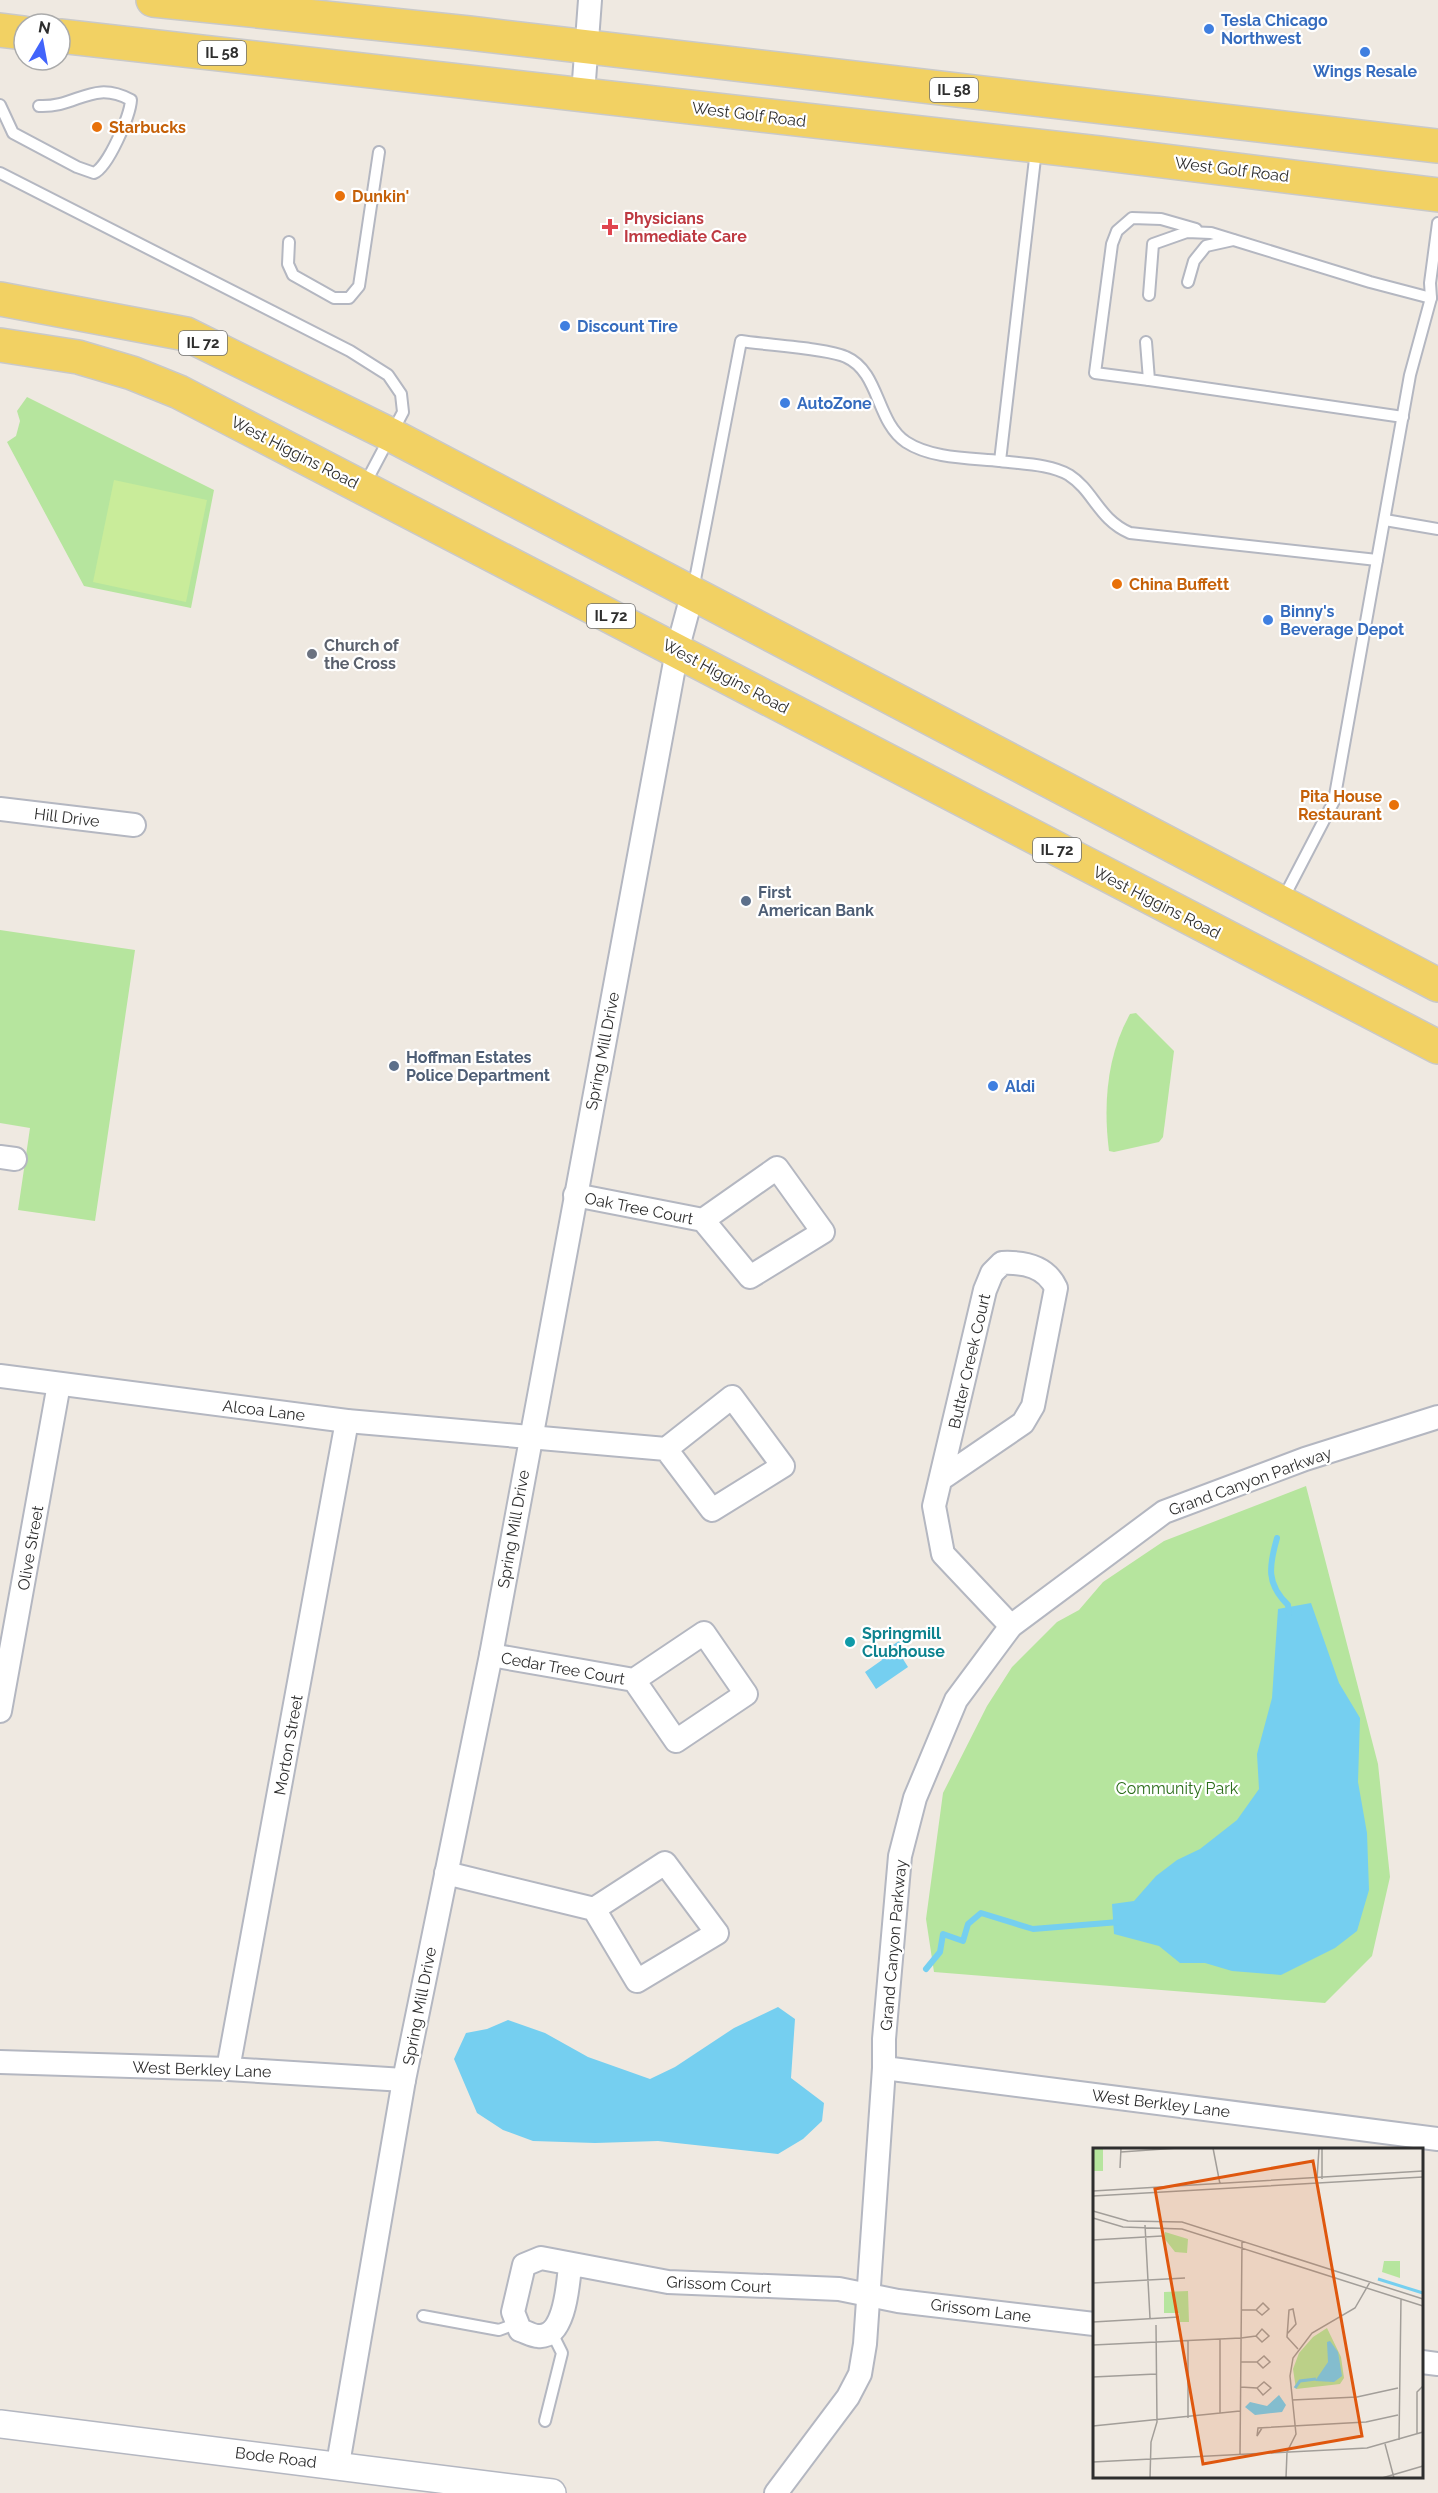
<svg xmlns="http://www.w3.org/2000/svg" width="1438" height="2493" viewBox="0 0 1438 2493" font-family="Raleway,sans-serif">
<rect width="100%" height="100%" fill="#efe9e1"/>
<g fill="#b6e59e">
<path d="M 27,397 L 214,490 L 191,608 L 84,586 L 7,442 L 16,436 L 20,421 L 17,411 Z"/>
<path d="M 0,930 L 135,950 L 95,1221 L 18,1210 L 30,1128 L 0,1123 Z"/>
<path d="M 1136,1013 L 1174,1051 L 1163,1137 L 1159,1142 L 1114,1152 L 1109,1151 C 1103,1104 1107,1055 1130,1014 Z"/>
<path d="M 1306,1486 L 1378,1764 L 1390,1877 L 1372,1956 L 1325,2003 L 934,1972 L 926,1919 L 943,1793 L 987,1706 L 1012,1667 L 1057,1622 L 1079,1610 L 1103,1582 L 1164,1541 Z"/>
</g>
<path fill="#c9ec9a" d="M 114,480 L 207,500 L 186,602 L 93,582 Z"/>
<g fill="#75cff0">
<path d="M 1311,1603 L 1339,1683 L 1360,1718 L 1358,1782 L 1367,1833 L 1369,1890 L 1357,1931 L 1335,1948 L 1281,1975 L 1232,1971 L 1205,1963 L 1180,1963 L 1159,1946 L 1114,1934 L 1112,1904 L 1134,1901 L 1156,1876 L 1177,1860 L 1200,1849 L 1237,1820 L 1259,1789 L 1257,1754 L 1272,1698 L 1278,1609 Z"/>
<path d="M 899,1641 L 908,1655 L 903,1659 L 908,1667 L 876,1689 L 865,1672 L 882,1660 L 879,1654 Z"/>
<path d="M 778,2007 L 795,2019 L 791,2078 L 824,2103 L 822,2121 L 803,2139 L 778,2154 L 658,2141 L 595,2143 L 533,2141 L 503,2130 L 477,2113 L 454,2059 L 466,2033 L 487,2029 L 508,2020 L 545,2033 L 588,2057 L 650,2079 L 675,2067 L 734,2028 Z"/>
</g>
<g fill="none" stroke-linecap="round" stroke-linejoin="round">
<g stroke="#75cff0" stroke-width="6">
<path d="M 1277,1538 C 1269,1566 1266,1584 1288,1605 L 1289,1614"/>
<path d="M 926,1969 L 940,1952 L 943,1934 L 963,1941 L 968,1924 L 981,1913 L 1033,1929 L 1119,1922"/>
</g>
<defs>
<g id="service">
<path d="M 0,105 L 13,133 L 77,167 L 94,173 C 108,167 130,116 131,100 C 92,79 77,108 39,106"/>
<path d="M 1036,150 L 1000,461 C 1022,464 1050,464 1069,475 C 1094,491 1098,519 1130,533 L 1377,560"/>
<path d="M 0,173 L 350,351 L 388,375 L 401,394 L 403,412 L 365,484"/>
<path d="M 289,242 L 288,264 L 293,275 L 334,298 L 349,298 L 359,286 L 379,152"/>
<path d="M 1188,282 L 1194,261 L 1206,246 L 1233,240"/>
<path d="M 1149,295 L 1153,244 L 1187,232 L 1211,233 L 1370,282 L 1431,298"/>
<path d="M 1146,342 L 1149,380 L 1403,417"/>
<path d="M 1149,380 L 1095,373 L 1112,244 L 1117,231 L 1132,218 L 1161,219 L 1196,229"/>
<path d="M 1385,520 L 1438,529"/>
<path d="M 693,590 L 741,341 C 765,345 827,348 846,357 C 880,372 876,422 906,442 C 932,459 971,458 1000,461"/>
<path d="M 1283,899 L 1334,801 L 1410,375 L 1431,298 L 1430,283 L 1438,223"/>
<path d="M 423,2316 L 499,2330 L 518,2323"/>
<path d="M 545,2421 L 562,2353 L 552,2333"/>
</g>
<g id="minor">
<path d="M 583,94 L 590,0"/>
<path d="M 0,809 L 134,825"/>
<path d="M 0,1157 L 15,1159"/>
<path d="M 575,1195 L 703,1220 L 750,1277 L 823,1232 L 777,1168 L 703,1220"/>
<path d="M 0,1376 L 347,1421 L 666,1449 L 732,1397 L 783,1466 L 712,1510 L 666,1449"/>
<path d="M 941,1479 L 1023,1423 L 1033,1406 L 1056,1288 C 1046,1266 1024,1262 1002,1263 L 992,1273 L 985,1290 L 934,1506 L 943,1554 L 1011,1626"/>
<path d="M 491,1655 L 634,1680 L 704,1633 L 746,1694 L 676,1741 L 634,1680"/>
<path d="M 0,1711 L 59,1384"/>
<path d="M 446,1873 L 594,1909 L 637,1981 L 717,1933 L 665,1863 L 594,1909"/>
<path d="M 0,2062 L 228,2069 L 404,2080"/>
<path d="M 884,2068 L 1438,2139"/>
<path d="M 228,2069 L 347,1421"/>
<path d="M 570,2266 C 568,2284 565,2339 538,2336 C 533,2336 526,2332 520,2330 L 513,2312 L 524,2265 L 541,2258 L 668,2282 L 839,2289 L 898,2301 L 1094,2324"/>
<path d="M 1422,2362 L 1438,2364"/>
<path d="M 338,2464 L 404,2080 L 491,1655 L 677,651 L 692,595"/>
<path d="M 776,2493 L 848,2397 L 860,2374 L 865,2344 L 884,2068 L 884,2039 L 900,1856 L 915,1798 L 956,1700 L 1011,1626 L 1164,1512 L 1305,1459 L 1438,1417"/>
</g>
<path id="tertiary" d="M 0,2424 L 552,2493"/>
<g id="primary">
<path d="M 153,0 L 469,33 L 1438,146"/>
<path d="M 0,30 L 24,33"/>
<path d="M 60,36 L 1099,153 L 1438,195"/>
<path d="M 0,299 L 186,334 L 391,435 L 1438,985"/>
<path d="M 0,345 L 78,357 L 132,373 L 179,392 L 1438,1047"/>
</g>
</defs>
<use href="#service" stroke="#b4b7c1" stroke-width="14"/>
<use href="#minor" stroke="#b4b7c1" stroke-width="26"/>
<use href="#tertiary" stroke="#b4b7c1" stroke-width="30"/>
<use href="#primary" stroke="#c9c9c9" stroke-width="36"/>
<use href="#service" stroke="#fff" stroke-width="10"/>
<use href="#minor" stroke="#fff" stroke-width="22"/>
<use href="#tertiary" stroke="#fff" stroke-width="27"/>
<use href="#primary" stroke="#f2d163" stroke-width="33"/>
</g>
<g fill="#3f7fe0" stroke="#fff" stroke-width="2">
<circle cx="1209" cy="29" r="6"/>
<circle cx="1365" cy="52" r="6"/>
<circle cx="565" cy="326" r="6"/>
<circle cx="785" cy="403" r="6"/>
<circle cx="1268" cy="620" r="6"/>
<circle cx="993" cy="1086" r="6"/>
</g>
<g fill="#e8710a" stroke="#fff" stroke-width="2">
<circle cx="97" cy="127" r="6"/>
<circle cx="340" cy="196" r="6"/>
<circle cx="1117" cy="584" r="6"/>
<circle cx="1394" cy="805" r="6"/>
</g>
<path fill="#e0444e" stroke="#fff" stroke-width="2" d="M607 218h6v6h6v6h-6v6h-6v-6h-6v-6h6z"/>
<circle fill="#6b7280" stroke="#fff" stroke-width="2" cx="312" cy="654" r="6"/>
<g fill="#5c6f8a" stroke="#fff" stroke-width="2">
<circle cx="746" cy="901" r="6"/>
<circle cx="394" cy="1066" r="6"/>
</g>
<circle fill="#0f9aa8" stroke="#fff" stroke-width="2" cx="850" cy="1642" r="6"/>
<g text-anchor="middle" stroke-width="4.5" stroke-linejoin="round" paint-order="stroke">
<g fill="#fff" stroke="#6d6d6d" stroke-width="1.5">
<rect x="198" y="41" width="48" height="24" rx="4.5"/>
<rect x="930" y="78" width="48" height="24" rx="4.5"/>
<rect x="179" y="331" width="48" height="24" rx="4.5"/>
<rect x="587" y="604" width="48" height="24" rx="4.5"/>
<rect x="1033" y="838" width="48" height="24" rx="4.5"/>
</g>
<g font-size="15" font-weight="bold" fill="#2e2e2e">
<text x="222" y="58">IL 58</text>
<text x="954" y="95">IL 58</text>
<text x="203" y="348">IL 72</text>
<text x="611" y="621">IL 72</text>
<text x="1057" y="855">IL 72</text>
</g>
<g font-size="16" font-weight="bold" fill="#366cbe" stroke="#fff" text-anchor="start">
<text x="1221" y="26">Tesla Chicago<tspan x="1221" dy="18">Northwest</tspan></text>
<text x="1365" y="77" text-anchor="middle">Wings Resale</text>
<text x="577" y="332">Discount Tire</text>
<text x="797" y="409">AutoZone</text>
<text x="1280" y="617">Binny's<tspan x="1280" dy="18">Beverage Depot</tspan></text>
<text x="1005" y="1092">Aldi</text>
</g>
<g font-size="16" fill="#2e2e2e" stroke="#fff">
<text transform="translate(749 114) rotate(7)" y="6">West Golf Road</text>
<text transform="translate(1232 169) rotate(7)" y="6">West Golf Road</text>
<text transform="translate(295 452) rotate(27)" y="6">West Higgins Road</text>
<text transform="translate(726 676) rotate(28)" y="6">West Higgins Road</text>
<text transform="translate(67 817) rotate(7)" y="6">Hill Drive</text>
<text transform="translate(1157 902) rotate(27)" y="6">West Higgins Road</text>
<text transform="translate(602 1051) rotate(-79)" y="6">Spring Mill Drive</text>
<text transform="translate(639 1208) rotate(11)" y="6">Oak Tree Court</text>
<text transform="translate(969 1361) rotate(-77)" y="6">Butter Creek Court</text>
<text transform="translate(264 1410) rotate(7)" y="6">Alcoa Lane</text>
<text transform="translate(1250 1481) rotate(-20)" y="6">Grand Canyon Parkway</text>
<text transform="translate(513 1529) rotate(-80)" y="6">Spring Mill Drive</text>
<text transform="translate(30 1548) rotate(-80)" y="6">Olive Street</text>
<text transform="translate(563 1668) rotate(10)" y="6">Cedar Tree Court</text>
<text transform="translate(288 1745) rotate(-80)" y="6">Morton Street</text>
<text transform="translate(893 1945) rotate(-85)" y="6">Grand Canyon Parkway</text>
<text transform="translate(419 2006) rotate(-79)" y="6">Spring Mill Drive</text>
<text transform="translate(202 2069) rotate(2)" y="6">West Berkley Lane</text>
<text transform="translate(1161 2103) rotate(7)" y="6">West Berkley Lane</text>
<text transform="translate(719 2284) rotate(3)" y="6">Grissom Court</text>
<text transform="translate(981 2310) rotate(7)" y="6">Grissom Lane</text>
<text transform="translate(276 2457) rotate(7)" y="6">Bode Road</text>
</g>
<g font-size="16" font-weight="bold" fill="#c56008" stroke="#fff" text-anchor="start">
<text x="109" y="133">Starbucks</text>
<text x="352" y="202">Dunkin'</text>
<text x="1129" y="590">China Buffett</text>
<text x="1382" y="802" text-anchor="end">Pita House<tspan x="1382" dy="18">Restaurant</tspan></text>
</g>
<g font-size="16" font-weight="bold" fill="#be3a42" stroke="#fff" text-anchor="start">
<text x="624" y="224">Physicians<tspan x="624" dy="18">Immediate Care</tspan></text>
</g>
<g font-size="16" font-weight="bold" fill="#5b616d" stroke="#fff" text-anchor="start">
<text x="324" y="651">Church of<tspan x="324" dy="18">the Cross</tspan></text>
</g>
<g font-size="16" font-weight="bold" fill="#4e5e75" stroke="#fff" text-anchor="start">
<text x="758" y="898">First<tspan x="758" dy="18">American Bank</tspan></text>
<text x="406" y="1063">Hoffman Estates<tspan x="406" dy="18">Police Department</tspan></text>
</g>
<g font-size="16" font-weight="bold" fill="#0d838f" stroke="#fff" text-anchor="start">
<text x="862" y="1639">Springmill<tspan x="862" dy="18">Clubhouse</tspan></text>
</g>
<g font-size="16" fill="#2c6e1b" stroke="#fff">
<text x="1177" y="1794">Community Park</text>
</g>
</g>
<g transform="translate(1093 2148)">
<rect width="330" height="330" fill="#efe9e1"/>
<path d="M 0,0 L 10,0 L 10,23 L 0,23 ZM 72,84 L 95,91 L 94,105 L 82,104 L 71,90 ZM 291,113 L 307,113 L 307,130 L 289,124 ZM 95,143 L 96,174 L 87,174 L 86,165 L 71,165 L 71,144 ZM 234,180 L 248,209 L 251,230 L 247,236 L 203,241 L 200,221 L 206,205 L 220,189 Z" fill="#b6e59e"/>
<path d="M 237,193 L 245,204 L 249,228 L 241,234 L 222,233 L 235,214 L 234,194 ZM 186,247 L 193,257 L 189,264 L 162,267 L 152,259 L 157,254 L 174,258 Z" fill="#75cff0"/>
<path fill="none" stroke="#75cff0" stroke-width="3" d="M 285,131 L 330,145M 202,240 L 207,233 L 223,231"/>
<path fill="none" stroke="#a29e99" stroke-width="1.5" d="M 120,0 L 127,36M 229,0 L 229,31M 28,4 L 85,0M 27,20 L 28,0M 224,31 L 226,0M 0,43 L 330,23M 0,48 L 330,29M 0,63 L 35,73 L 89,74 L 330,151M 0,70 L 30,79 L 89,81 L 330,158M 52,77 L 57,170M 0,92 L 69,88M 0,135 L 92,130M 148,162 L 163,162 L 169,167 L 176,161 L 170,155 L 163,162M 0,174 L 86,169M 194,186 L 203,176 L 200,161 L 196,162 L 194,189 L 205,201M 0,197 L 148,190 L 163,188 L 169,181 L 176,188 L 169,194 L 163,188M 148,214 L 164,214 L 170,220 L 177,214 L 171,208 L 164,214M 0,229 L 63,226M 147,239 L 164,240 L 170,247 L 178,240 L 171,234 L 164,240M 199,252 L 264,249 L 305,240M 127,265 L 127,191M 95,270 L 95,193M 0,278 L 147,263M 169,280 L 164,288 L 165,280 L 273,274 L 305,267M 324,286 L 324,244 L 330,238M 306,292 L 308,151M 292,296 L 301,330M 147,306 L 149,93M 0,314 L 274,300 L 330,284M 57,330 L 58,294 L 64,274 L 63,177M 193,330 L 194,304 L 203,286 L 197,228 L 200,210 L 219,185 L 262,160 L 277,134M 289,330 L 330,318"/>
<path fill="#df570e" fill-opacity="0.15" stroke="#df570e" stroke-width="3" d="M 220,13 L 269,288 L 110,316 L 62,41 Z"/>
<rect width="330" height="330" fill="none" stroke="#2e2e2e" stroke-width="3"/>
</g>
<g transform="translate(42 42) rotate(10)"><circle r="28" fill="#ffffff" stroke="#ababab" stroke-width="1.5"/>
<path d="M0-4.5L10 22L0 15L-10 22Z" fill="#4264fb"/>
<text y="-9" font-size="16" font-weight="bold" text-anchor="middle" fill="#2e2e2e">N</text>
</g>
</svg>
